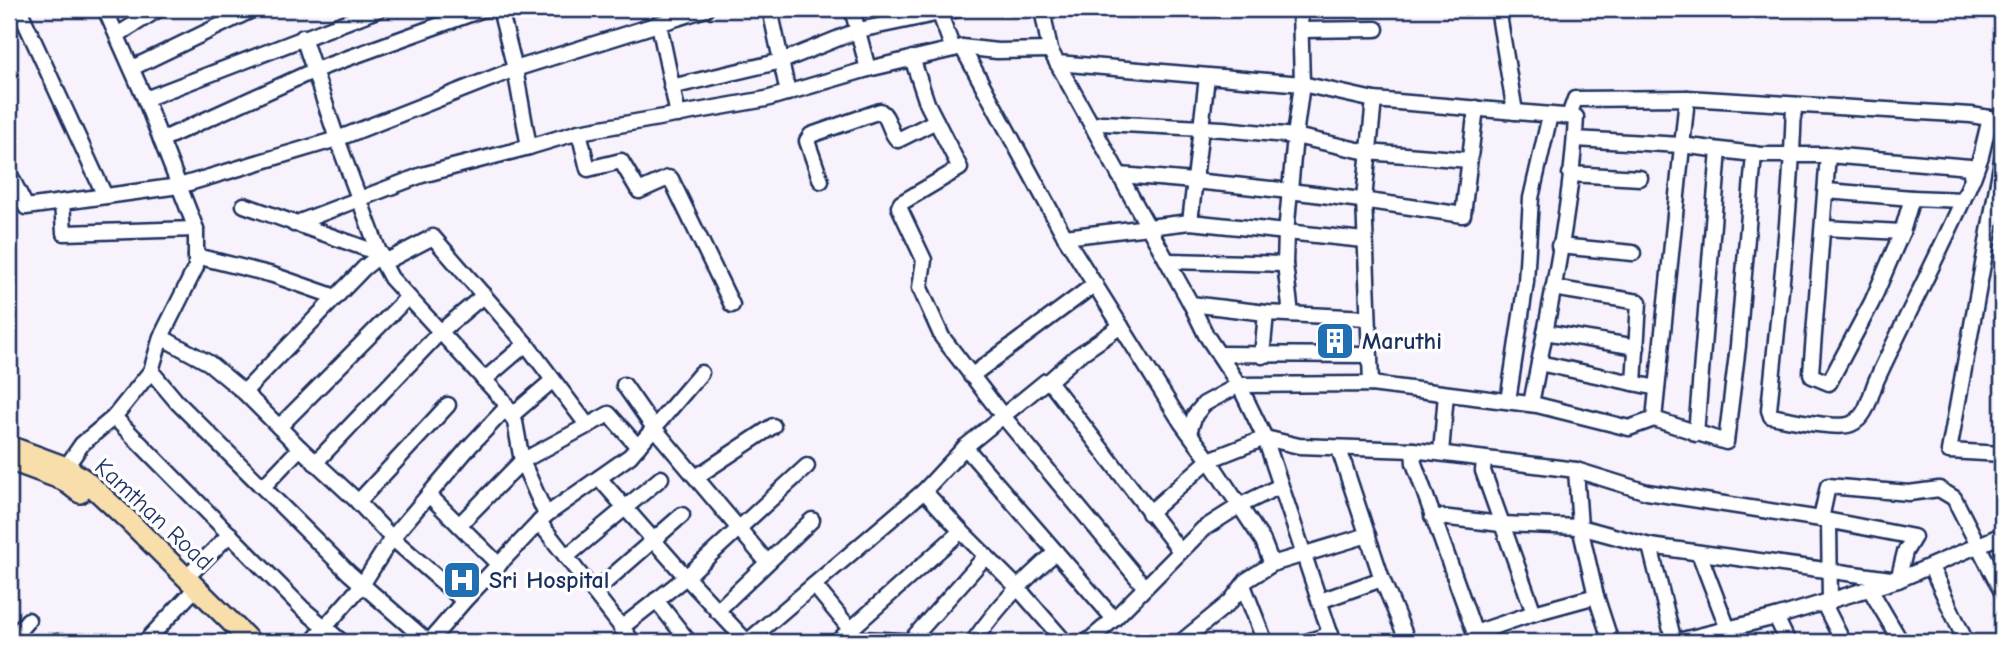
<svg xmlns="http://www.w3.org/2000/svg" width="2011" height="651" viewBox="0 0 2011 651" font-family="'Comic Neue',sans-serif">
<rect width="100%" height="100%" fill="#f8f2fc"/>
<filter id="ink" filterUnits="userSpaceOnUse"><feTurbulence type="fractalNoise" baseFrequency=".0143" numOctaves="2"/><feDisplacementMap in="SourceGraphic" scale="14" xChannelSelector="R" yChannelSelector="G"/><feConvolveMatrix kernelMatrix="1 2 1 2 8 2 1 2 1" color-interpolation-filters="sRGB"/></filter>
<g filter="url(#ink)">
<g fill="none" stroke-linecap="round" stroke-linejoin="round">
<defs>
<g id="minor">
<path d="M 19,9 L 105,196"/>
<path d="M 500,9 L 515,69 L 529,147 L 579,132 L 766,99 L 868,69 L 962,47 L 997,51 L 1050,50"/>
<path d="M 770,9 L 788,93"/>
<path d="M 852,9 L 868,69"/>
<path d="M 938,9 L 953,49"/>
<path d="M 1042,9 L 1050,50 L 1191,304 L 1266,313 L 1368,318"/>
<path d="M 1129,9 L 1132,9"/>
<path d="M 1498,9 L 1515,112"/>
<path d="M 659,24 L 678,115"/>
<path d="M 1301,30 L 1376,29"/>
<path d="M 117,35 L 159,9"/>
<path d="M 303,37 L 337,139 L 383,263 L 391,278 L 503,400 L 515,422 L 522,461 L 546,515"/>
<path d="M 962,47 L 1065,237 L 1181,422 L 1209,460 L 1149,513"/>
<path d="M 912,58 L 927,103 L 960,168 L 901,203 L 899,207 L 924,260 L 920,288 L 942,337 L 1003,416 L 1144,586"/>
<path d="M 1057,63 L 1302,84 L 1374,100 L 1576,117 C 1571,213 1549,310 1531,404"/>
<path d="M 132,68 L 254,9"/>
<path d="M 671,87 L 782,61 L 859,30 L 959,9"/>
<path d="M 145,99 L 380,9"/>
<path d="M 1569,116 L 1575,99 L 1687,98 L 1971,115 L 2002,120"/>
<path d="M 1092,126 L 1102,123 L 1223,129 L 1295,136 L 1367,152 L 1469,160"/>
<path d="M 579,132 L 588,169 L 621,161 L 639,191 L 668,178 L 671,179 L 732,305"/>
<path d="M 1575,139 L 1681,145 L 1761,155 L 1828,155 L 1970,167 L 1972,179 L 1963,200 C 1936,260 1905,319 1877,379 C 1870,394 1868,417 1851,424 C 1837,430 1788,419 1771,416 L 1769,410 C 1779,308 1791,207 1794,105"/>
<path d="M 161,140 L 315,70 L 484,9"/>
<path d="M 1828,155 L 1811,373 L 1812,376 L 1829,383 L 1872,302 L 1902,232 L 1912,198 L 1963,200"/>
<path d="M 2002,160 L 1949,451 L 2002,454"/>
<path d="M 9,173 L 26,207 L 179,186 L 337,139 L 515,69 L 706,9"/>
<path d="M 1570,174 L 1640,178"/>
<path d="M 1119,175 C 1234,183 1349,197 1463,215 L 1476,108"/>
<path d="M 1973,178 L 1981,156 L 1990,118"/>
<path d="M 821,181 L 807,141 L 811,135 L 880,111 C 890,117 889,133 898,140 L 936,121"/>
<path d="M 1827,191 L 1912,198"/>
<path d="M 62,202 L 64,233 L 196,229"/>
<path d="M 244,205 L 381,254"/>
<path d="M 1190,222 L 1207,77"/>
<path d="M 294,224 L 422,175 L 529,147"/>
<path d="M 1824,228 L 1902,232"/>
<path d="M 1065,237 L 1190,222 L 1364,240"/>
<path d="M 1559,246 L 1633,253"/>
<path d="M 196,256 L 273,275 L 336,297"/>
<path d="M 1169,261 L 1285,264"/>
<path d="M 383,263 L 433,237 L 526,344 L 484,380"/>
<path d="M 1553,288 L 1639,302 L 1634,383"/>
<path d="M 1191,304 L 1206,335 L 1239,385 L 1265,438 L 1333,642"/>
<path d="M 1291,314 L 1285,264 L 1286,233 L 1295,136 L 1302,84 L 1300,9"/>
<path d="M 1545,332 L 1637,347"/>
<path d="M 161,337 L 209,363 L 244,392 L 300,448 L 354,498 L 392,538 L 464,601"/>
<path d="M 526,344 L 588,426"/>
<path d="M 1219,354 L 1369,355"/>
<path d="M 1262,356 L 1266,313"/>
<path d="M 1539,363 L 1657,388"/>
<path d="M 151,371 L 177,402 L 349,573 L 428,642"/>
<path d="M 971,376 L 1095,284"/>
<path d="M 1049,381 L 1180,551"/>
<path d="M 1371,384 L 1364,199 L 1374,100"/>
<path d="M 624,385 L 654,428 L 767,562"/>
<path d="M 244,392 L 364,268 L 381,254"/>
<path d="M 1508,401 L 1526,282 L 1531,198 L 1550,115"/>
<path d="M 511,416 L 553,380"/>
<path d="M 114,417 L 302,608 L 342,642"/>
<path d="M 1654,419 L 1687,98"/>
<path d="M 279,427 L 408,297"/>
<path d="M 1189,432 L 1195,415 L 1204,404 L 1239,385 L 1371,384 L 1537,405 L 1629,428 L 1654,419 L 1726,442 L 1738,346 L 1754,154"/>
<path d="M 1696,434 L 1719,150"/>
<path d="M 965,447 L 1114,619"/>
<path d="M 1339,449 L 1382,579 L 1408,642"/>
<path d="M 1413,450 L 1576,470 L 1647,492 L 1821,519 L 1914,537 L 1905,552 L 1898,580 L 1650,546 L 1580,527 L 1501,524 L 1432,516"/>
<path d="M 1441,453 L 1446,394"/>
<path d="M 1484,459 L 1483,471 L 1534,613"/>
<path d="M 315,463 L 440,332 L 484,295"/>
<path d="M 1576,470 L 1580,527 L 1596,596 L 1611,642"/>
<path d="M 64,475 L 66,467 L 82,444 L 114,417 L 151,371 L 161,337 L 196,267 L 196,229 L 145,99 L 105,9"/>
<path d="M 696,477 L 773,426"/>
<path d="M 599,478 L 686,577 L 747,642"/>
<path d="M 263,487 L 300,448"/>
<path d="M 429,495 L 499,565"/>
<path d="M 358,502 L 448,405"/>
<path d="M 1821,519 L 1828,486 L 1909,493 L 1939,489 L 1954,498 L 2002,592"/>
<path d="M 1829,521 L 1830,602"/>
<path d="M 539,522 L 633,642"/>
<path d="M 459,525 L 522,461 L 609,414 L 638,447"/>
<path d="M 961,531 L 1017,587 L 1065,642"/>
<path d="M 1650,546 L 1674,642"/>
<path d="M 1699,553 L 1728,629"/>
<path d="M 566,557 L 661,478"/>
<path d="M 1272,564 L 1263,541 L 1209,460 L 1265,438 L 1299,446 L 1413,450 L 1414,463 L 1478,642"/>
<path d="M 1931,567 L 1966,642"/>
<path d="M 186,578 L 230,534"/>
<path d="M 814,585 L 850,629"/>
<path d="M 1243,585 L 1265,642"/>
<path d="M 1870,589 L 1901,642"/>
<path d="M 594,592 L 682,515"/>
<path d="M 656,600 L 689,642"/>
<path d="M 1320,601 L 1382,579"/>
<path d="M 1824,604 L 1843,642"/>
<path d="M 717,611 L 812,520"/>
<path d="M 1776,617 L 1898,580 L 2002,535"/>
<path d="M 621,628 L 686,577 L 807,466"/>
<path d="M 1475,633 L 1534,613 L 1596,596"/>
<path d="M 911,640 L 985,557"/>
<path d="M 9,642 L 28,620"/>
<path d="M 57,642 L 58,642"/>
<path d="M 145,642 L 196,588"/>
<path d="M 312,642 L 362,585 L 392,538 L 470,446 L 507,407"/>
<path d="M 429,642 L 464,601 L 546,515 L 630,456 L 701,373"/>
<path d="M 747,642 L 924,491 L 965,447 L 1046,381 L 1049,381 L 1076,357 L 1121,326"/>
<path d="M 924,642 L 841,638 L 961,531 L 924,491"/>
<path d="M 973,642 C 999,605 1022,582 1056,552"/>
<path d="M 1087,642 L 1114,619 L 1203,529 L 1239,506 L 1280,486"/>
<path d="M 1181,642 L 1230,602 L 1247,580 L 1272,564 L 1368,535"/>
<path d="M 1306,642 L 1331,634"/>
<path d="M 1674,642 L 1776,617 L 1788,642"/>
</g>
<g id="major">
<path d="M 9,446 L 66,467 L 85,480 L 129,521 L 251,642"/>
<path d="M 9,460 L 63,480 L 80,493"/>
</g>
</defs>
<use href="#minor" stroke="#1b2f5e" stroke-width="19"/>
<use href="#major" stroke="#1b2f5e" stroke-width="24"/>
<use href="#minor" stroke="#fff" stroke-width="14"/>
<use href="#major" stroke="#f8deab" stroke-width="19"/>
</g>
</g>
<defs>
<symbol id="building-square" viewBox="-11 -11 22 22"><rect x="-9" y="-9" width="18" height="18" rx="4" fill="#1f6fb2" stroke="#fff"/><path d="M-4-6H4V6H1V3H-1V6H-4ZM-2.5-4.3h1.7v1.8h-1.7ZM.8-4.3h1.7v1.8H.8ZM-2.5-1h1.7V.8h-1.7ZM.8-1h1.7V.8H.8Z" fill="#fff"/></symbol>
<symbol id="hospital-square" viewBox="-11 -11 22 22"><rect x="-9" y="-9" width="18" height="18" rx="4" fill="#1f6fb2" stroke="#fff"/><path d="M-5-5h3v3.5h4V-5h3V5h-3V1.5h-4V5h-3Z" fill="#fff"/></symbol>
</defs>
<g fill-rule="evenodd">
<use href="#building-square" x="1313" y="319" width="44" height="44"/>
<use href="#hospital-square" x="440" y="558" width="44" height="44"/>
</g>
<g text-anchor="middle" stroke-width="7" stroke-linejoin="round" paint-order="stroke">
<g font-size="24" font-weight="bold" fill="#1b2f5e" stroke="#fff" text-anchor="start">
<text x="1362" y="349">Maruthi</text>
<text x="489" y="588">Sri Hospital</text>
</g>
<g font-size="24" fill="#1b2f5e" stroke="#fff">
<text transform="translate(154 514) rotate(43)" y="8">Kamthan Road</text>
</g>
</g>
<rect width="2011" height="651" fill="none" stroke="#fff" stroke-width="35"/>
<rect x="18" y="18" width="1976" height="616" fill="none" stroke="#1b2f5e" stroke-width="2.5" filter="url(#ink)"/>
</svg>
